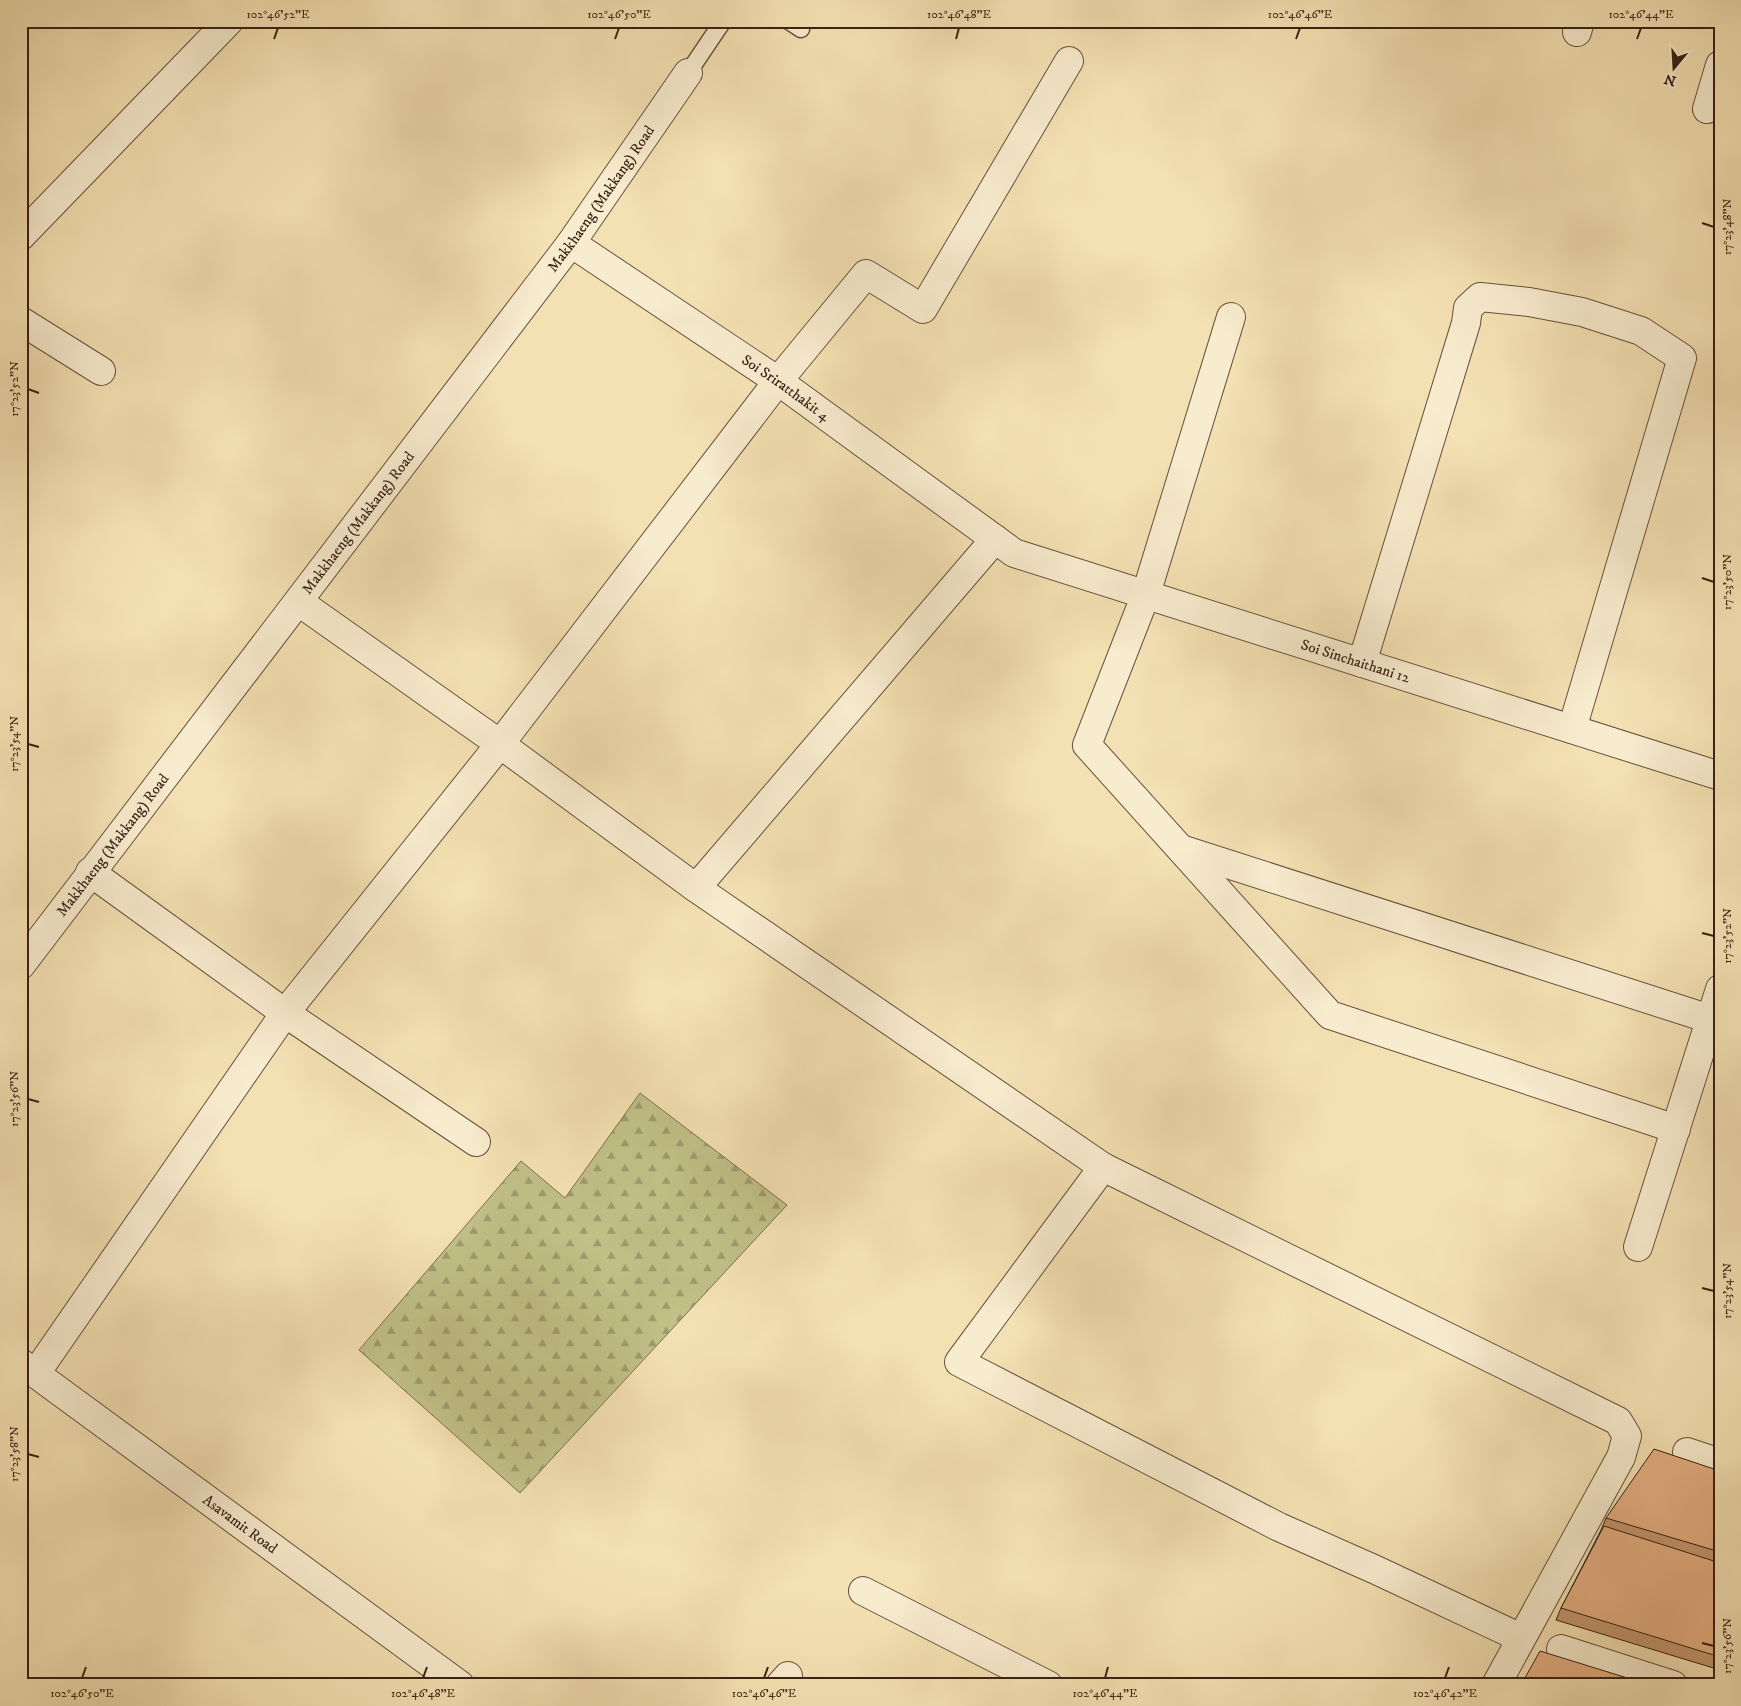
<svg xmlns="http://www.w3.org/2000/svg" width="1741" height="1706" viewBox="0 0 1741 1706" font-family="'IM FELL DW Pica',serif">
<defs>
<pattern id="forest-firs" width="22" height="20" patternUnits="userSpaceOnUse" patternTransform="scale(1.25)"><rect width="22" height="20" fill="#c1c188"/><path d="M5 1l3.5 6h-7zM16 11l3.5 6h-7z" fill="#9e9c6e"/></pattern>
</defs>
<rect width="100%" height="100%" fill="#f4e1b3"/>
<filter id="stains"><feTurbulence type="fractalNoise" baseFrequency=".004" numOctaves="4"/><feColorMatrix values="0 0 0 0 .2 0 0 0 0 .09 0 0 0 0 .02 0 0 0 .5 -.17"/></filter>
<radialGradient id="worn" r=".72"><stop offset=".6" stop-color="#630" stop-opacity="0"/><stop offset="1" stop-color="#630" stop-opacity=".3"/></radialGradient>
<path fill="url(#forest-firs)" stroke="#7c714f" d="M 640,1093 L 787,1205 L 520,1493 L 359,1350 L 521,1161 L 565,1198 Z"/>
<g fill="none" stroke-linecap="round" stroke-linejoin="round">
<defs>
<g id="lane">
<path d="M 789,21 L 801,29"/>
<path d="M 688,73 L 723,21"/>
</g>
<g id="street">
<path d="M 1577,32 L 1580,21"/>
<path d="M 1707,109 L 1720,65"/>
<path d="M 21,236 L 229,21"/>
<path id="s1" d="M 571,243 L 778,381 L 1014,553 L 1720,776"/>
<path d="M 1231,317 L 1146,594 L 1087,745 L 1330,1015 L 1676,1129"/>
<path d="M 21,321 L 101,371"/>
<path d="M 299,602 L 500,744 L 696,888 L 995,539"/>
<path d="M 1362,663 L 1466,323 L 1468,308 L 1480,297 L 1529,302 L 1582,312 L 1641,331 L 1682,358 L 1572,729"/>
<path d="M 1181,849 L 1710,1019"/>
<path d="M 90,872 L 285,1013 L 476,1142"/>
<path d="M 696,888 L 1103,1167"/>
<path id="s2" d="M 21,965 L 571,243 L 688,73"/>
<path d="M 1638,1247 L 1720,989"/>
<path id="s3" d="M 21,1363 L 460,1685"/>
<path d="M 36,1373 L 285,1013 L 500,744 L 778,381 L 866,274 L 923,309 L 1069,61"/>
<path d="M 1687,1452 L 1720,1463"/>
<path d="M 863,1591 L 1048,1685"/>
<path d="M 1561,1649 L 1673,1685"/>
<path d="M 780,1685 L 788,1676"/>
<path d="M 1496,1685 L 1621,1457 L 1627,1436 L 1618,1421 L 1103,1167 L 959,1362 L 1279,1527 L 1376,1570 L 1521,1638"/>
</g>
</defs>
<use href="#lane" stroke="#67513d" stroke-width="19"/>
<use href="#street" stroke="#67513d" stroke-width="30"/>
<use href="#lane" stroke="#f8ecce" stroke-width="16"/>
<use href="#street" stroke="#f8ecce" stroke-width="28"/>
</g>
<path fill="#c4966f" stroke="#382116" d="M 1720,1471 L 1720,1670 L 1556,1620 L 1561,1608 L 1601,1530 L 1606,1518 Z"/>
<g fill="#e4af81" stroke="#382116">
<path d="M 1654,1449 L 1720,1471 L 1720,1552 L 1606,1518 Z"/>
<path d="M 1604,1526 L 1720,1563 L 1720,1657 L 1561,1608 Z"/>
<path d="M 1540,1651 L 1650,1685 L 1521,1685 Z"/>
</g>
<path fill="none" stroke="#382116" stroke-width="2" d="M 274,39 L 278,28M 615,39 L 619,28M 956,39 L 959,28M 1296,39 L 1300,28M 1637,39 L 1641,28M 1702,223 L 1714,227M 28,389 L 39,393M 1702,578 L 1714,582M 28,744 L 39,747M 1702,933 L 1714,936M 28,1099 L 39,1102M 1702,1288 L 1714,1291M 28,1454 L 39,1457M 1702,1643 L 1714,1646M 82,1678 L 86,1667M 423,1678 L 427,1667M 764,1678 L 768,1667M 1105,1678 L 1108,1667M 1445,1678 L 1449,1667"/>
<g text-anchor="middle" stroke-width="4" stroke-linejoin="round" paint-order="stroke">
<g font-size="15" fill="#382116" stroke="#f8ecce">
<text dy="5" stroke="none"><textPath href="#s2" startOffset="961">Makkhaeng (Makkang) Road</textPath></text>
<text dy="5" stroke="none"><textPath href="#s1" startOffset="259">Soi Sriratthakit 4</textPath></text>
<text dy="5" stroke="none"><textPath href="#s2" startOffset="556">Makkhaeng (Makkang) Road</textPath></text>
<text dy="5" stroke="none"><textPath href="#s1" startOffset="899">Soi Sinchaithani 12</textPath></text>
<text dy="5" stroke="none"><textPath href="#s2" startOffset="151">Makkhaeng (Makkang) Road</textPath></text>
<text dy="5" stroke="none"><textPath href="#s3" startOffset="272">Asavamit Road</textPath></text>
</g>
</g>
<rect width="1741" height="1706" fill="none" stroke="#f4e1b3" stroke-width="55"/>
<g transform="translate(1674 68) rotate(198)" stroke="#f8ecce" stroke-width="4" paint-order="stroke">
<path d="M0-4L9 19L0 12L-9 19Z" fill="#382116"/>
<text y="-8" font-size="14" font-weight="bold" text-anchor="middle" fill="#382116">N</text>
</g>
<rect x="28" y="28" width="1686" height="1650" fill="none" stroke="#382116" stroke-width="2"/>
<g font-size="12" text-anchor="middle" fill="#382116">
<text x="278" y="18">102°46'52"E</text>
<text x="619" y="18">102°46'50"E</text>
<text x="959" y="18">102°46'48"E</text>
<text x="1300" y="18">102°46'46"E</text>
<text x="1641" y="18">102°46'44"E</text>
<text transform="translate(1727 227) rotate(-90)" y="4">17°23'48"N</text>
<text transform="translate(14 389) rotate(-90)" y="4">17°23'52"N</text>
<text transform="translate(1727 582) rotate(-90)" y="4">17°23'50"N</text>
<text transform="translate(14 744) rotate(-90)" y="4">17°23'54"N</text>
<text transform="translate(1727 936) rotate(-90)" y="4">17°23'52"N</text>
<text transform="translate(14 1099) rotate(-90)" y="4">17°23'56"N</text>
<text transform="translate(1727 1291) rotate(-90)" y="4">17°23'54"N</text>
<text transform="translate(14 1454) rotate(-90)" y="4">17°23'58"N</text>
<text transform="translate(1727 1646) rotate(-90)" y="4">17°23'56"N</text>
<text x="82" y="1697">102°46'50"E</text>
<text x="423" y="1697">102°46'48"E</text>
<text x="764" y="1697">102°46'46"E</text>
<text x="1105" y="1697">102°46'44"E</text>
<text x="1445" y="1697">102°46'42"E</text>
</g>
<rect width="100%" height="100%" filter="url(#stains)"/>
<rect width="100%" height="100%" fill="url(#worn)"/>
</svg>
